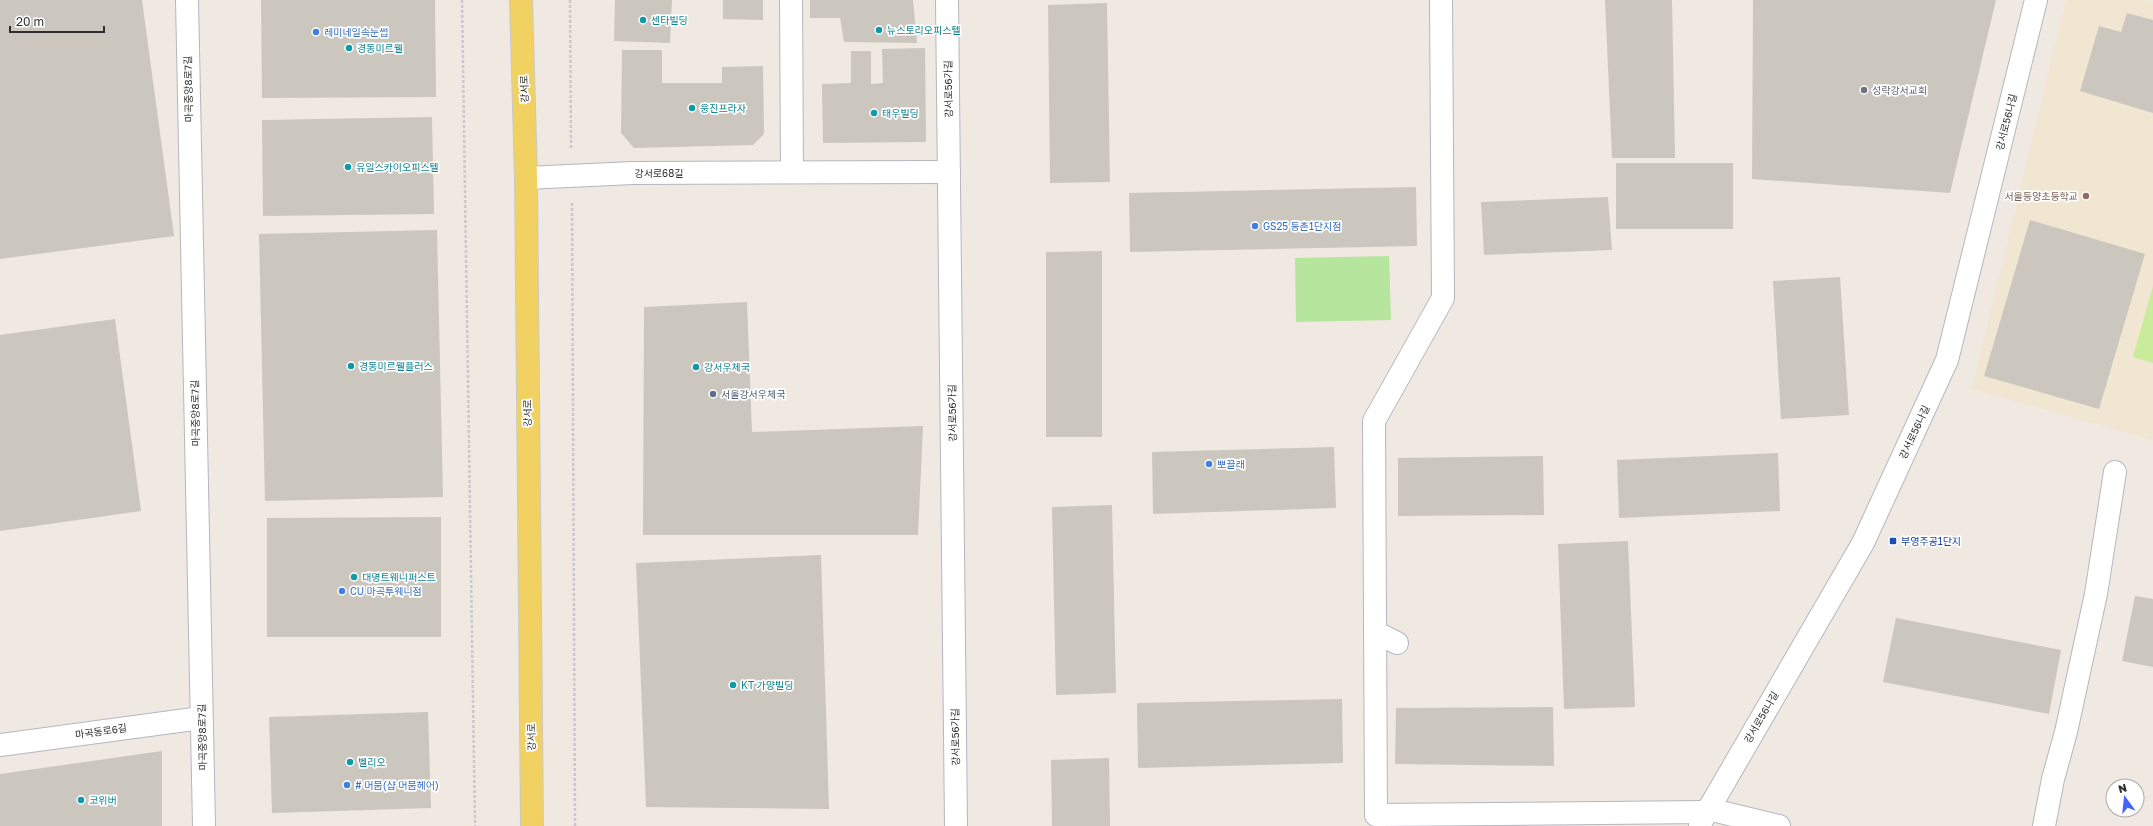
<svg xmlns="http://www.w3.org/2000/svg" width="2153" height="826" viewBox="0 0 2153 826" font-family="'Golos Text','Noto Sans KR',sans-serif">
<rect width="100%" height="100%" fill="#efe9e1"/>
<path fill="#f0e6d1" d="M 2066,0 L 2144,0 L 2153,3 L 2153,440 L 1972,389 Z"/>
<path fill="#b6e59e" d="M 1389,256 L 1391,320 L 1296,322 L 1295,258 Z"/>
<path fill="#c9ec9a" d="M 2153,286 L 2153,363 L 2133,357 Z"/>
<g fill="#cbc7bf">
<path d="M 0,0 L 142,0 L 174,236 L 0,259 Z"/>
<path d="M 261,0 L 435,0 L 436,97 L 262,98 Z"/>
<path d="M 615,0 L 672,0 L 670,43 L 614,41 Z"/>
<path d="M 723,0 L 763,0 L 763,20 L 723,19 Z"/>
<path d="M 810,0 L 913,0 L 917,43 L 844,42 L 840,18 L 810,18 Z"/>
<path d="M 1605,0 L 1672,0 L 1675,158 L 1612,158 Z"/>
<path d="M 1753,0 L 1996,0 L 1950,193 L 1752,179 Z"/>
<path d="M 1107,3 L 1110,182 L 1050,183 L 1048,5 Z"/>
<path d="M 2127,13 L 2153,20 L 2153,113 L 2080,91 L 2099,26 L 2121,32 Z"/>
<path d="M 925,48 L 926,142 L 823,143 L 822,84 L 851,83 L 851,51 L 871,51 L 871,84 L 883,83 L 882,49 Z"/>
<path d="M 622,50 L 662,50 L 662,83 L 722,83 L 722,67 L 763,66 L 764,134 L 753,145 L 634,148 L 621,133 Z"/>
<path d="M 432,117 L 434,214 L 263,216 L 262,120 Z"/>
<rect x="1616" y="163" width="117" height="66"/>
<path d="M 1416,187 L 1417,246 L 1130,252 L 1129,193 Z"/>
<path d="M 1608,197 L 1612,250 L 1484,255 L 1481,202 Z"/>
<path d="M 2030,220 L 2145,254 L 2099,409 L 1984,376 Z"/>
<path d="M 437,230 L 443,497 L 265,501 L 259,234 Z"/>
<path d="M 1102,251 L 1102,437 L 1046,437 L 1046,252 Z"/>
<path d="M 1840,277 L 1849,415 L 1781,419 L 1773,281 Z"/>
<path d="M 747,302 L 752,432 L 923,426 L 918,535 L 643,535 L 644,307 Z"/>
<path d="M 115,319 L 141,511 L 0,531 L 0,335 Z"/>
<path d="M 1334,447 L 1336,508 L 1153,514 L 1152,452 Z"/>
<path d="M 1778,453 L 1780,511 L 1619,518 L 1617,460 Z"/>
<path d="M 1543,456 L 1544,515 L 1398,516 L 1398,458 Z"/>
<path d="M 1112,505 L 1116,693 L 1056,695 L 1052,507 Z"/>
<path d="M 441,517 L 441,637 L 267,637 L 267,518 Z"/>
<path d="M 1628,541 L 1635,707 L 1564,709 L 1558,544 Z"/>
<path d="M 821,555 L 829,809 L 646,807 L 636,563 Z"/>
<path d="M 2135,596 L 2153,599 L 2153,667 L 2122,661 Z"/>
<path d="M 1896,618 L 2061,650 L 2049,714 L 1883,682 Z"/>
<path d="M 1342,699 L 1343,763 L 1138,768 L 1137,703 Z"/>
<path d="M 1553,707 L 1554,766 L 1395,764 L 1396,708 Z"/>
<path d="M 428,712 L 431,808 L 272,813 L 269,717 Z"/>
<path d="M 162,751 L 162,826 L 0,826 L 0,774 Z"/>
<path d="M 1109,758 L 1110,826 L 1052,826 L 1051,760 Z"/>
</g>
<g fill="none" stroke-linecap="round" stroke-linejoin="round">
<defs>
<g id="minor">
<path d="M 187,0 L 204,826"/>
<path d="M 791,0 L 792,172"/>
<path d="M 947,0 L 956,826"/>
<path d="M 1441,0 L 1443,298 L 1374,421 L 1376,815 L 1707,812"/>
<path d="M 526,178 L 633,173 L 949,172"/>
<path d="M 1375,632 L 1397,643"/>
<path d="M 0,745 L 201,718"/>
<path d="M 1708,809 L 1779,826"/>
<path d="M 1700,824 L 1863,543 L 1947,360 L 2036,0"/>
<path d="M 2044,826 L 2053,779 L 2066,732 L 2096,594 L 2115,472"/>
</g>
<path id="major" d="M 521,0 L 526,178 L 532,826"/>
</defs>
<use href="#minor" stroke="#b4b7c1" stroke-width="24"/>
<use href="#major" stroke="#c9c9c9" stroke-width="24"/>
<g stroke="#c9c9c9" stroke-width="2.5" stroke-dasharray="3 2" stroke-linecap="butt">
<path d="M 462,0 L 475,826"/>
<path d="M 570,0 L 571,150"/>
<path d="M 572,203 L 575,826"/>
</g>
<use href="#minor" stroke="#fff" stroke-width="22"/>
<use href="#major" stroke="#f2d163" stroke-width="22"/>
</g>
<g fill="#0f9aa8" stroke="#fff" stroke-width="1.5">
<circle cx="643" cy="20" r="4"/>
<circle cx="879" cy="30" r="4"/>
<circle cx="349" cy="48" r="4"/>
<circle cx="692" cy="108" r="4"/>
<circle cx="874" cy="113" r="4"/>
<circle cx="348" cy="167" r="4"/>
<circle cx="351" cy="366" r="4"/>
<circle cx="696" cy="367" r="4"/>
<circle cx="354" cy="577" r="4"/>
<circle cx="733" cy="685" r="4"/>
<circle cx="350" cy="762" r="4"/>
<circle cx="81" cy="800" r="4"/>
</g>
<g fill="#3f7fe0" stroke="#fff" stroke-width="1.5">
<circle cx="316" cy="32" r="4"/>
<circle cx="1255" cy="226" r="4"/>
<circle cx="1209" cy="464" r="4"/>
<circle cx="342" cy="591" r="4"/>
<circle cx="347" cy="785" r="4"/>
</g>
<circle fill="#6b7280" stroke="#fff" stroke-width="1.5" cx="1864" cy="90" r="4"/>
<circle fill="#8d6e63" stroke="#fff" stroke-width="1.5" cx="2086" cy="196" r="4"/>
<circle fill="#5c6f8a" stroke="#fff" stroke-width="1.5" cx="713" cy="394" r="4"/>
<rect fill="#1a4fb4" stroke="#fff" stroke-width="1.5" x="1889" y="537" width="8" height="8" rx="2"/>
<g text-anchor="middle" stroke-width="3.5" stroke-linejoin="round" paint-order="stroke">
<g font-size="10" fill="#0d838f" stroke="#fff" text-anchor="start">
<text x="651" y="24">센타빌딩</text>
<text x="887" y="34">뉴스토리오피스텔</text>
<text x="357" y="52">경동미르웰</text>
<text x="700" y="112">웅진프라자</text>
<text x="882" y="117">태우빌딩</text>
<text x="356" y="171">유일스카이오피스텔</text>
<text x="359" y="370">경동미르웰플러스</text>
<text x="704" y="371">강서우체국</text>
<text x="362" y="581">대명트웨니퍼스트</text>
<text x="741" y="689">KT 가양빌딩</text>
<text x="358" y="766">벨리오</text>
<text x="89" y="804">코위버</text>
</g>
<g font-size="10" fill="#366cbe" stroke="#fff" text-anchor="start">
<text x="324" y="36">레미네일속눈썹</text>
<text x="1263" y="230">GS25 등촌1단지점</text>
<text x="1217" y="468">뽀끌래</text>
<text x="350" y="595">CU 마곡투웨니점</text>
<text x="355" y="789"># 머뭄(샵 머뭄헤어)</text>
</g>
<g font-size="10" fill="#2e2e2e" stroke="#fff">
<text transform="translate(188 89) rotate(-91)" y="4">마곡중앙8로7길</text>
<text transform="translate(524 89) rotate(-92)" y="4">강서로</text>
<text transform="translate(948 89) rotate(-91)" y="4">강서로56가길</text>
<text transform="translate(2006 122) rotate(-76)" y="4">강서로56나길</text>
<text x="659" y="177">강서로68길</text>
<text transform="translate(195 413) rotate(-91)" y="4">마곡중앙8로7길</text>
<text transform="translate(527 413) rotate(-90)" y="4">강서로</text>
<text transform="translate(952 413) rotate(-91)" y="4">강서로56가길</text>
<text transform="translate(1914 432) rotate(-65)" y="4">강서로56나길</text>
<text transform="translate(1761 717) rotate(-60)" y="4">강서로56나길</text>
<text transform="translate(101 731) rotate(-8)" y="4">마곡동로6길</text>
<text transform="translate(202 737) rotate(-91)" y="4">마곡중앙8로7길</text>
<text transform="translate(531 737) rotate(-91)" y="4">강서로</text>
<text transform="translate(955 737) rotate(-91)" y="4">강서로56가길</text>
</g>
<g font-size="10" fill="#5b616d" stroke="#fff" text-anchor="start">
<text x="1872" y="94">성락강서교회</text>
</g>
<g font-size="10" fill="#785e54" stroke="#fff" text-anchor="end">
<text x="2078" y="200">서울등양초등학교</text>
</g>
<g font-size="10" fill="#4e5e75" stroke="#fff" text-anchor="start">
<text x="721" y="398">서울강서우체국</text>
</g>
<g font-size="10" fill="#164399" stroke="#fff" text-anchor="start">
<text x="1901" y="545">부영주공1단지</text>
</g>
</g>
<g transform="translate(2125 798) rotate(345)"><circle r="19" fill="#ffffff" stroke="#ababab"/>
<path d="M0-3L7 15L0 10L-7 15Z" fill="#4264fb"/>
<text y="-6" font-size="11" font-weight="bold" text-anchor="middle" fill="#2e2e2e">N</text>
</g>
<path d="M10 26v6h94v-6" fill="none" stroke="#2e2e2e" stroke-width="2"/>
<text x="16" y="26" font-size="12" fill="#2e2e2e" stroke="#ffffff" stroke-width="3" paint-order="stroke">20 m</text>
</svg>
